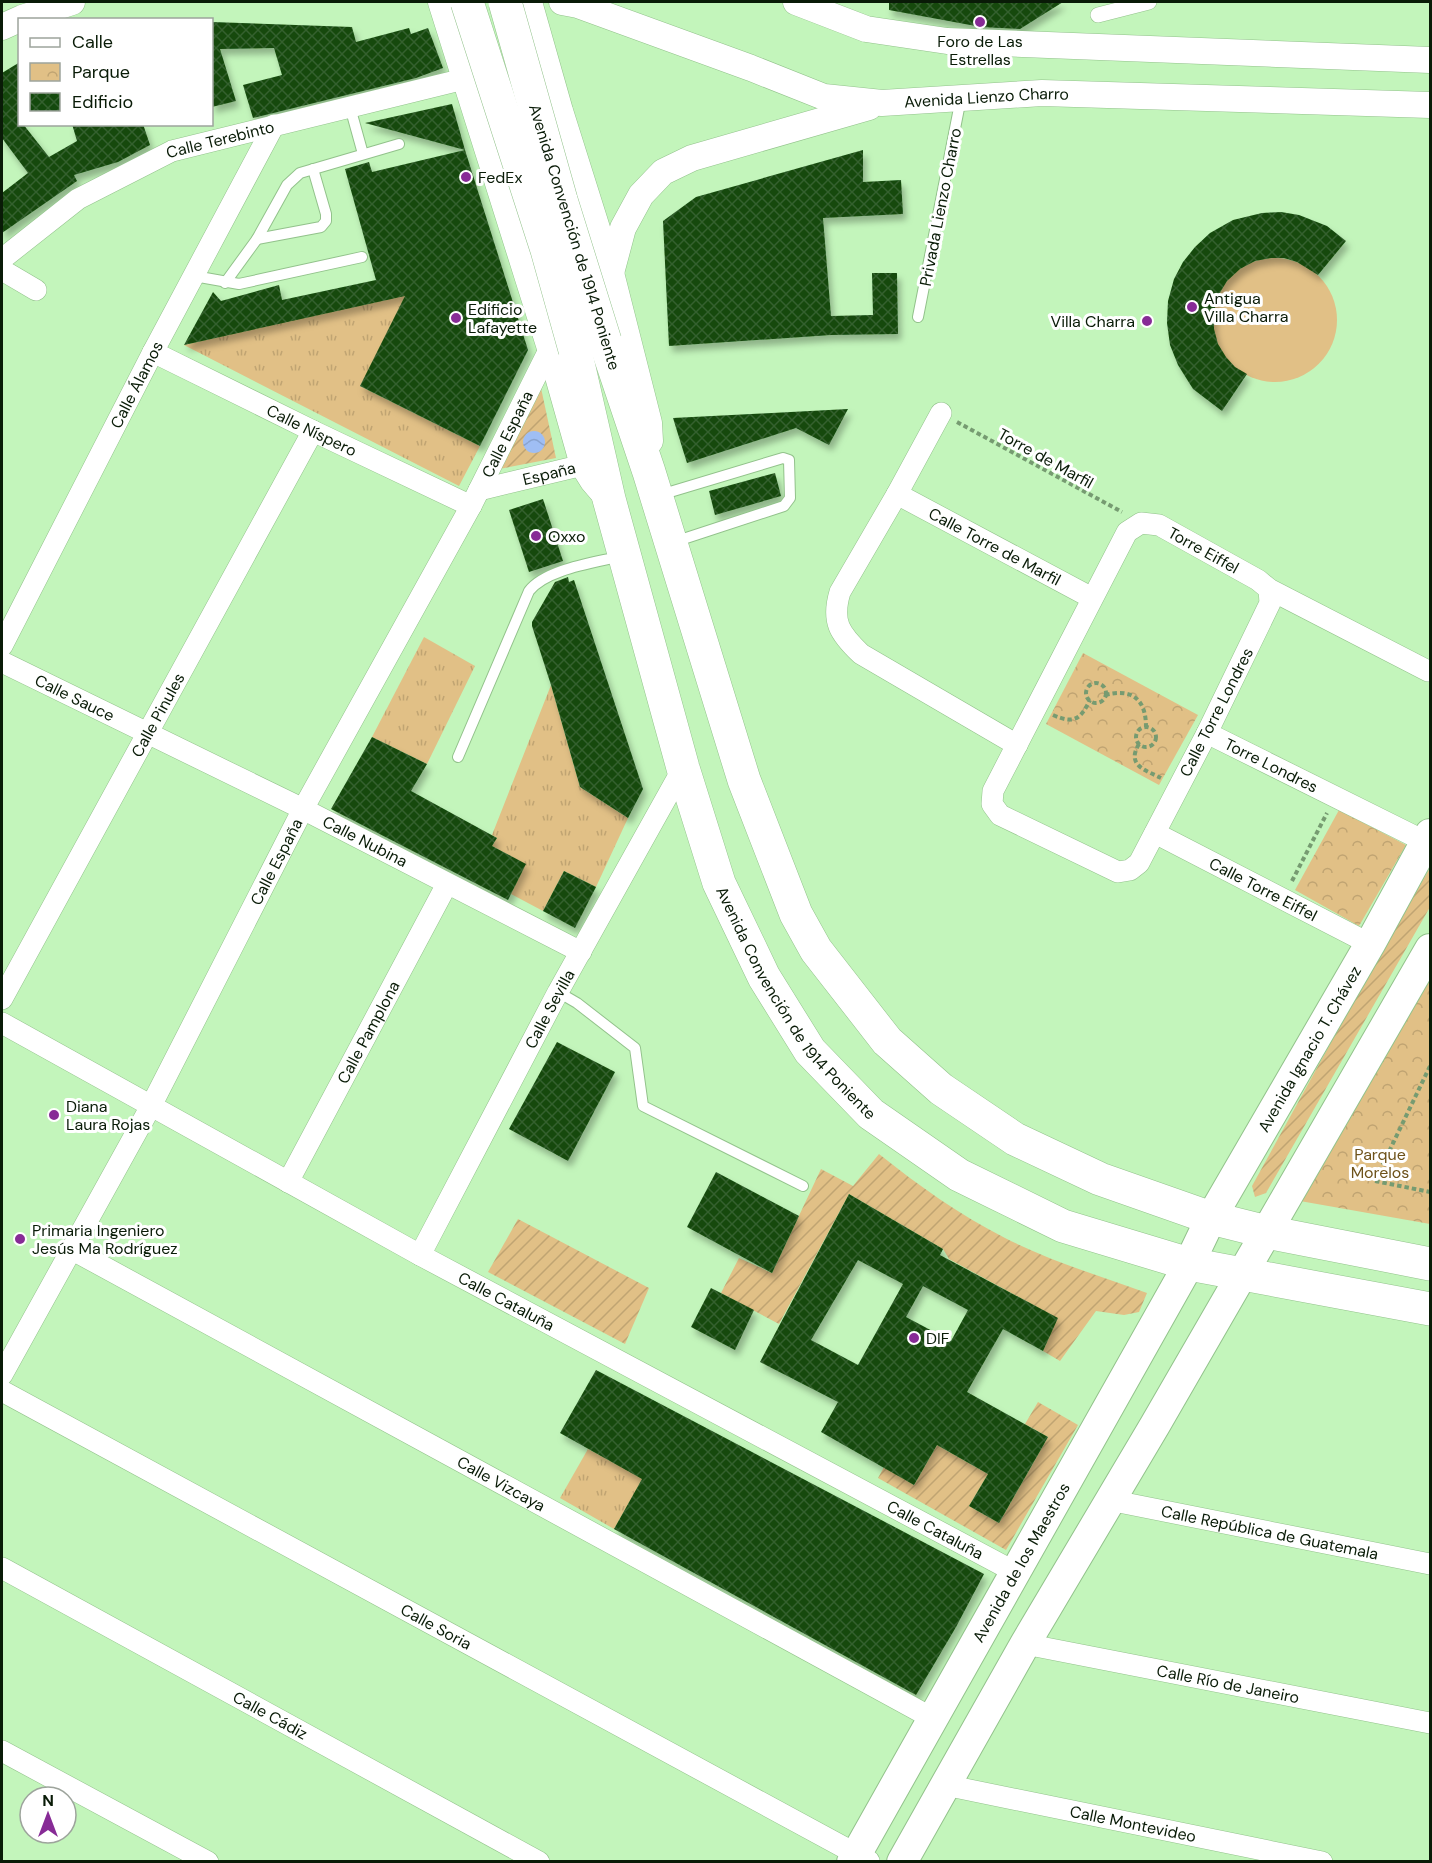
<svg xmlns="http://www.w3.org/2000/svg" width="1432" height="1863" viewBox="0 0 1432 1863" font-family="'DM Sans',sans-serif">
<defs>
<pattern id="grass-tufts" width="24" height="20" patternUnits="userSpaceOnUse" patternTransform="scale(1.5)"><rect width="24" height="20" fill="#e1c086"/><path d="M3 7l-1-3M5 7V3M7 7l1-3M15 17l-1-3M17 17v-4M19 17l1-3" fill="none" stroke="#c0a472"/></pattern>
<pattern id="park-crowns" width="20" height="18" patternUnits="userSpaceOnUse" patternTransform="scale(1.5)"><rect width="20" height="18" fill="#e1c086"/><path d="M2 6a3 3 0 1 1 6 0M12 15a3 3 0 1 1 6 0" fill="none" stroke="#c0a472"/></pattern>
<pattern id="garden-furrows" width="10" height="10" patternUnits="userSpaceOnUse" patternTransform="scale(1.5)"><rect width="10" height="10" fill="#e1c086"/><path d="M-1 1l2-2M0 10L10 0M9 11l2-2" fill="none" stroke="#c0a472"/></pattern>
<pattern id="water-waves" width="16" height="10" patternUnits="userSpaceOnUse" patternTransform="scale(1.5)"><rect width="16" height="10" fill="#9fbef4"/><path d="M0 5q4-4 8 0t8 0" fill="none" stroke="#88a3d0"/></pattern>
<pattern id="building-cross-hatch" width="8" height="8" patternUnits="userSpaceOnUse" patternTransform="scale(1.5)"><rect width="8" height="8" fill="#14490d"/><path d="M0 0l8 8M0 8l8-8" fill="none" stroke="#34602f"/></pattern>
<filter id="shadow"><feDropShadow dx="3.5" dy="6" stdDeviation="3" flood-color="#0004"/></filter>
</defs>
<rect width="100%" height="100%" fill="#c3f5bb"/>
<g fill="url(#grass-tufts)">
<path d="M 413,291 L 360,386 L 480,446 L 459,486 L 184,345 Z"/>
<path d="M 424,637 L 475,666 L 427,764 L 372,737 Z"/>
<path d="M 551,685 L 580,787 L 628,818 L 596,887 L 564,871 L 543,911 L 511,894 L 525,864 L 492,846 L 497,838 L 492,835 Z"/>
<path d="M 588,1449 L 643,1478 L 614,1529 L 560,1498 Z"/>
</g>
<g fill="url(#park-crowns)">
<path d="M 1083,653 L 1198,715 L 1159,785 L 1046,724 Z"/>
<path d="M 1339,810 L 1406,845 L 1359,926 L 1295,890 Z"/>
<path d="M 1430,977 L 1430,1224 L 1300,1201 Z"/>
</g>
<g fill="url(#garden-furrows)">
<path d="M 541,388 L 556,458 L 499,469 Z"/>
<path d="M 1430,868 L 1430,907 L 1266,1193 L 1255,1197 L 1252,1186 L 1383,948 Z"/>
<path d="M 879,1154 C 919,1186 960,1215 1005,1238 C 1050,1261 1100,1276 1147,1293 L 1139,1312 L 1124,1315 L 1096,1311 L 1060,1361 L 1043,1351 L 1057,1318 L 949,1259 L 943,1249 L 849,1194 L 779,1324 L 721,1293 L 739,1258 L 772,1273 L 821,1169 L 853,1186 Z"/>
<path d="M 518,1219 L 649,1288 L 625,1344 L 488,1272 Z"/>
<path d="M 1038,1402 L 1078,1425 L 1006,1550 L 878,1478 L 884,1467 L 914,1485 L 937,1445 L 988,1474 L 969,1506 L 999,1523 L 1048,1437 L 1025,1424 Z"/>
</g>
<g fill="#e1c086">
<circle cx="1275" cy="320" r="62"/>
<path d="M 1428,1032 L 1430,1032 L 1430,1098 L 1416,1096 Z"/>
</g>
<circle fill="url(#water-waves)" cx="534" cy="442" r="11"/>
<g fill="url(#building-cross-hatch)" fill-rule="evenodd" filter="url(#shadow)">
<path d="M 889,2 L 1063,2 L 1020,29 L 981,27 L 889,10 Z"/>
<path d="M 212,22 L 352,27 L 356,42 L 409,28 L 411,34 L 428,28 L 443,68 L 416,78 L 253,118 L 243,85 L 282,75 L 274,48 L 220,49 L 236,101 L 212,107 Z"/>
<path d="M 20,62 L 20,124 L 23,124 L 49,157 L 77,141 L 72,124 L 143,124 L 150,145 L 118,162 L 74,175 L 77,181 L 2,233 L 2,193 L 28,173 L 2,138 L 2,73 Z"/>
<path d="M 452,104 L 465,150 L 365,123 Z"/>
<path d="M 465,150 L 528,350 L 480,446 L 360,386 L 405,296 L 184,345 L 213,292 L 221,301 L 279,285 L 282,300 L 376,280 L 345,169 L 369,162 L 372,172 Z"/>
<path d="M 863,150 L 863,182 L 901,180 L 903,214 L 823,218 L 831,316 L 873,315 L 872,273 L 897,273 L 898,334 L 831,335 L 669,346 L 663,221 L 696,197 Z"/>
<path d="M 1281,212 L 1299,215 L 1327,226 L 1346,241 L 1318,275 L 1297,262 L 1284,258 L 1271,258 L 1255,261 L 1240,269 L 1227,281 L 1218,296 L 1214,312 L 1214,329 L 1218,344 L 1226,357 L 1235,367 L 1247,374 L 1222,411 L 1193,389 L 1178,365 L 1170,345 L 1167,323 L 1168,301 L 1174,279 L 1183,262 L 1195,247 L 1210,233 L 1233,220 L 1262,213 Z"/>
<path d="M 848,409 L 829,445 L 796,428 L 687,463 L 673,418 Z"/>
<path d="M 775,473 L 781,496 L 715,515 L 709,491 Z"/>
<path d="M 543,499 L 563,561 L 529,572 L 509,510 Z"/>
<path d="M 568,577 L 569,582 L 574,580 L 643,789 L 628,818 L 580,787 L 551,685 L 532,626 L 532,622 L 555,582 Z"/>
<path d="M 372,737 L 427,764 L 411,791 L 497,838 L 492,846 L 526,864 L 508,900 L 331,809 Z"/>
<path d="M 564,871 L 596,887 L 575,928 L 543,911 Z"/>
<path d="M 557,1042 L 615,1072 L 568,1161 L 509,1129 Z"/>
<path d="M 716,1172 L 799,1216 L 772,1273 L 687,1227 Z"/>
<path d="M 849,1194 L 943,1249 L 940,1255 L 1058,1318 L 1043,1351 L 1003,1329 L 967,1392 L 1048,1437 L 999,1523 L 969,1506 L 988,1474 L 937,1445 L 914,1485 L 821,1432 L 838,1402 L 760,1362 ZM 858,1260 L 903,1284 L 858,1365 L 811,1340 ZM 923,1286 L 968,1310 L 951,1341 L 906,1317 Z"/>
<path d="M 711,1288 L 754,1310 L 735,1350 L 691,1327 Z"/>
<path d="M 596,1370 L 984,1574 L 956,1627 L 916,1695 L 614,1529 L 642,1479 L 560,1433 Z"/>
</g>
<g fill="none" stroke-linecap="round" stroke-linejoin="round">
<defs>
<g id="service">
<path d="M 350,107 L 363,154"/>
<path d="M 257,239 L 321,227 L 326,221 L 326,214 L 313,169"/>
<path d="M 194,276 L 239,284 L 362,257"/>
<path d="M 225,283 L 257,239 L 287,185 L 300,173 L 399,144"/>
<path d="M 918,317 L 961,98"/>
<path d="M 660,495 L 783,458 L 789,460 L 790,498 L 784,506 L 674,542"/>
<path d="M 458,757 L 529,591 C 546,569 594,563 622,556"/>
<path d="M 558,992 L 577,1003 L 635,1048 L 643,1106 L 803,1186"/>
</g>
<path id="pedestrian" d="M 1098,15 L 1149,2"/>
<g id="minor">
<path id="s1" d="M 2,259 L 78,199 L 172,151 L 464,79"/>
<path d="M 2,270 L 36,290"/>
<path id="s2" d="M 153,352 L 313,431 L 471,506"/>
<path d="M 941,413 L 897,494 L 840,592 C 831,622 840,634 861,654 L 1017,745"/>
<path id="s3" d="M 479,490 L 583,465"/>
<path id="s4" d="M 897,494 L 1092,598"/>
<path id="s5" d="M 1269,589 L 1270,603 L 1207,733 L 1139,863 L 1130,870 L 1118,872 L 1000,815 L 992,804 L 993,791 L 1127,532 L 1141,523 L 1159,525 L 1258,580 L 1269,589 L 1428,671"/>
<path id="s6" d="M 2,646 L 153,352 L 274,125"/>
<path id="s7" d="M 2,662 L 303,809 L 581,952"/>
<path id="s8" d="M 1207,733 L 1426,842"/>
<path id="s9" d="M 1155,833 L 1370,944"/>
<path id="s10" d="M 2,999 L 313,431"/>
<path id="s11" d="M 2,1023 L 420,1255 L 1015,1572"/>
<path id="s12" d="M 288,1182 L 447,884"/>
<path id="s13" d="M 71,1249 L 932,1718"/>
<path id="s14" d="M 420,1255 L 558,992 L 683,768"/>
<path id="s15" d="M 2,1375 L 151,1106 L 303,809 L 471,506 L 550,348"/>
<path id="s16" d="M 2,1391 L 869,1861"/>
<path id="s17" d="M 1109,1500 L 1430,1564"/>
<path id="s18" d="M 2,1568 L 539,1862"/>
<path id="s19" d="M 1025,1644 L 1430,1723"/>
<path d="M 2,1751 L 208,1862"/>
<path id="s20" d="M 945,1785 L 1322,1862"/>
</g>
<g id="tertiary">
<path d="M 441,2 L 550,348 L 583,465 L 593,481 L 605,495"/>
<path d="M 529,2 L 560,111 L 611,273 L 649,423 L 650,441"/>
<path id="s21" d="M 562,2 L 578,5 L 751,68 L 824,97 L 882,103 L 1042,93 L 1430,105"/>
<path d="M 796,2 L 866,29 L 947,41 L 1430,60"/>
<path d="M 2,27 L 22,18 L 72,2"/>
<path d="M 611,273 L 623,228 L 641,195 L 663,172 L 692,158 L 869,107"/>
</g>
<g id="secondary">
<path id="s22" d="M 852,1862 L 1189,1264 L 1211,1218 L 1370,944 L 1430,834"/>
<path d="M 902,1862 L 1025,1644 L 1155,1425 L 1430,949"/>
</g>
<g id="primary">
<path d="M 605,341 L 649,472 L 744,780 L 796,914 L 816,950 L 887,1041 L 941,1089 L 1015,1139 L 1100,1179 L 1211,1218 L 1267,1232 L 1430,1264"/>
<path id="s23" d="M 575,350 L 609,499 L 683,768 L 719,883 L 764,977 L 810,1051 L 871,1114 L 959,1175 L 1063,1226 L 1189,1264 L 1430,1309"/>
</g>
</defs>
<use href="#service" stroke="#92c28b" stroke-width="12"/>
<use href="#pedestrian" stroke="#92c28b" stroke-width="16"/>
<use href="#minor" stroke="#92c28b" stroke-width="22"/>
<use href="#tertiary" stroke="#92c28b" stroke-width="27"/>
<use href="#secondary" stroke="#92c28b" stroke-width="32"/>
<use href="#primary" stroke="#92c28b" stroke-width="34"/>
<g stroke="#769b71" stroke-width="4" stroke-dasharray="4.5 3" stroke-linecap="butt">
<path d="M 957,422 L 1122,512"/>
<circle cx="1096" cy="693" r="10"/>
<path d="M 1105,695 C 1132,688 1146,699 1146,727"/>
<path d="M 1053,715 C 1074,724 1080,720 1090,700"/>
<circle cx="1146" cy="737" r="10"/>
<path d="M 1139,744 C 1126,765 1145,770 1161,778"/>
<path d="M 1292,881 L 1327,813"/>
<path d="M 1430,1066 L 1375,1181 L 1430,1192"/>
</g>
<use href="#service" stroke="#fff" stroke-width="10"/>
<use href="#pedestrian" stroke="#fff" stroke-width="15"/>
<use href="#minor" stroke="#fff" stroke-width="21"/>
<use href="#tertiary" stroke="#fff" stroke-width="26"/>
<use href="#secondary" stroke="#fff" stroke-width="30"/>
<use href="#primary" stroke="#fff" stroke-width="33"/>
<defs>
<g id="primary-bridge">
<path d="M 467,2 L 547,250 L 575,350"/>
<path d="M 505,2 L 561,200 L 605,341"/>
</g>
</defs>
<use href="#primary-bridge" stroke="#92c28b" stroke-width="34" stroke-linecap="butt"/>
<use href="#primary-bridge" stroke="#fff" stroke-width="33"/>
</g>
<g fill="#872b96" stroke="#fff" stroke-width="2">
<circle cx="980" cy="22" r="6"/>
<circle cx="466" cy="177" r="6"/>
<circle cx="1192" cy="307" r="6"/>
<circle cx="456" cy="318" r="6"/>
<circle cx="1147" cy="321" r="6"/>
<circle cx="536" cy="536" r="6"/>
<circle cx="54" cy="1115" r="6"/>
<circle cx="20" cy="1239" r="6"/>
<circle cx="914" cy="1338" r="6"/>
</g>
<g text-anchor="middle" stroke-width="6" stroke-linejoin="round" paint-order="stroke">
<g font-size="16" fill="#091b07" stroke="#fff" text-anchor="start">
<text x="980" y="47" text-anchor="middle">Foro de Las<tspan x="980" dy="18">Estrellas</tspan></text>
<text x="478" y="183">FedEx</text>
<text x="1204" y="304">Antigua<tspan x="1204" dy="18">Villa Charra</tspan></text>
<text x="468" y="315">Edificio<tspan x="468" dy="18">Lafayette</tspan></text>
<text x="1135" y="327" text-anchor="end">Villa Charra</text>
<text x="548" y="542">Oxxo</text>
<text x="66" y="1112">Diana<tspan x="66" dy="18">Laura Rojas</tspan></text>
<text x="32" y="1236">Primaria Ingeniero<tspan x="32" dy="18">Jesús Ma Rodríguez</tspan></text>
<text x="926" y="1344">DIF</text>
</g>
<g font-size="16" fill="#091b07" stroke="#fff">
<text dy="6" stroke="none"><textPath href="#s21" startOffset="442">Avenida Lienzo Charro</textPath></text>
<text dy="6" stroke="none"><textPath href="#s1" startOffset="252">Calle Terebinto</textPath></text>
<text transform="translate(940 207) rotate(-79)" y="6">Privada Lienzo Charro</text>
<text transform="translate(575 237) rotate(73)" y="6">Avenida Convención de 1914 Poniente</text>
<text dy="6" stroke="none"><textPath href="#s6" startOffset="294">Calle Álamos</textPath></text>
<text dy="6" stroke="none"><textPath href="#s2" startOffset="177">Calle Níspero</textPath></text>
<text dy="6" stroke="none"><textPath href="#s15" startOffset="1068">Calle España</textPath></text>
<text transform="translate(1046 458) rotate(29)" y="6">Torre de Marfil</text>
<text dy="6" stroke="none"><textPath href="#s3" startOffset="72">España</textPath></text>
<text dy="6" stroke="none"><textPath href="#s4" startOffset="111">Calle Torre de Marfil</textPath></text>
<text dy="6" stroke="none"><textPath href="#s5" startOffset="864">Torre Eiffel</textPath></text>
<text dy="6" stroke="none"><textPath href="#s7" startOffset="81">Calle Sauce</textPath></text>
<text transform="translate(1216 712) rotate(-63)" y="6">Calle Torre Londres</text>
<text dy="6" stroke="none"><textPath href="#s10" startOffset="324">Calle Pinules</textPath></text>
<text dy="6" stroke="none"><textPath href="#s8" startOffset="72">Torre Londres</textPath></text>
<text dy="6" stroke="none"><textPath href="#s7" startOffset="405">Calle Nubina</textPath></text>
<text dy="6" stroke="none"><textPath href="#s15" startOffset="582">Calle España</textPath></text>
<text dy="6" stroke="none"><textPath href="#s9" startOffset="122">Calle Torre Eiffel</textPath></text>
<text dy="6" stroke="none"><textPath href="#s23" startOffset="696">Avenida Convención de 1914 Poniente</textPath></text>
<text dy="6" stroke="none"><textPath href="#s14" startOffset="278">Calle Sevilla</textPath></text>
<text dy="6" stroke="none"><textPath href="#s12" startOffset="170">Calle Pamplona</textPath></text>
<text dy="6" stroke="none"><textPath href="#s22" startOffset="933">Avenida Ignacio T. Chávez</textPath></text>
<text dy="6" stroke="none"><textPath href="#s11" startOffset="576">Calle Cataluña</textPath></text>
<text dy="6" stroke="none"><textPath href="#s13" startOffset="490">Calle Vizcaya</textPath></text>
<text dy="6" stroke="none"><textPath href="#s11" startOffset="1062">Calle Cataluña</textPath></text>
<text dy="6" stroke="none"><textPath href="#s17" startOffset="164">Calle República de Guatemala</textPath></text>
<text dy="6" stroke="none"><textPath href="#s22" startOffset="344">Avenida de los Maestros</textPath></text>
<text dy="6" stroke="none"><textPath href="#s16" startOffset="494">Calle Soria</textPath></text>
<text dy="6" stroke="none"><textPath href="#s19" startOffset="207">Calle Río de Janeiro</textPath></text>
<text dy="6" stroke="none"><textPath href="#s18" startOffset="306">Calle Cádiz</textPath></text>
<text dy="6" stroke="none"><textPath href="#s20" startOffset="192">Calle Montevideo</textPath></text>
</g>
<g font-size="16" fill="#6e521a" stroke="#fff">
<text x="1380" y="1160">Parque<tspan x="1380" dy="18">Morelos</tspan></text>
</g>
</g>
<rect width="1432" height="1863" fill="none" stroke="#091b07" stroke-width="6"/>
<rect x="18" y="18" width="195" height="108" fill="#ffffff" stroke="#9da49c" stroke-width="1.5"/>
<rect x="30" y="38" width="30" height="9" fill="#ffffff" stroke="#9da49c" stroke-width="1.5"/>
<text x="72" y="48" font-size="18" fill="#091b07">Calle</text>
<rect x="30" y="63" width="30" height="18" fill="url(#park-crowns)" stroke="#9da49c" stroke-width="1.5"/>
<text x="72" y="78" font-size="18" fill="#091b07">Parque</text>
<rect x="30" y="93" width="30" height="18" fill="url(#building-cross-hatch)" stroke="#9da49c" stroke-width="1.5"/>
<text x="72" y="108" font-size="18" fill="#091b07">Edificio</text>
<g transform="translate(48 1815)"><circle r="28" fill="#ffffff" stroke="#9da49c" stroke-width="1.5"/>
<path d="M0-4.5L10 22L0 15L-10 22Z" fill="#872b96"/>
<text y="-9" font-size="16" font-weight="bold" text-anchor="middle" fill="#091b07">N</text>
</g>
</svg>
